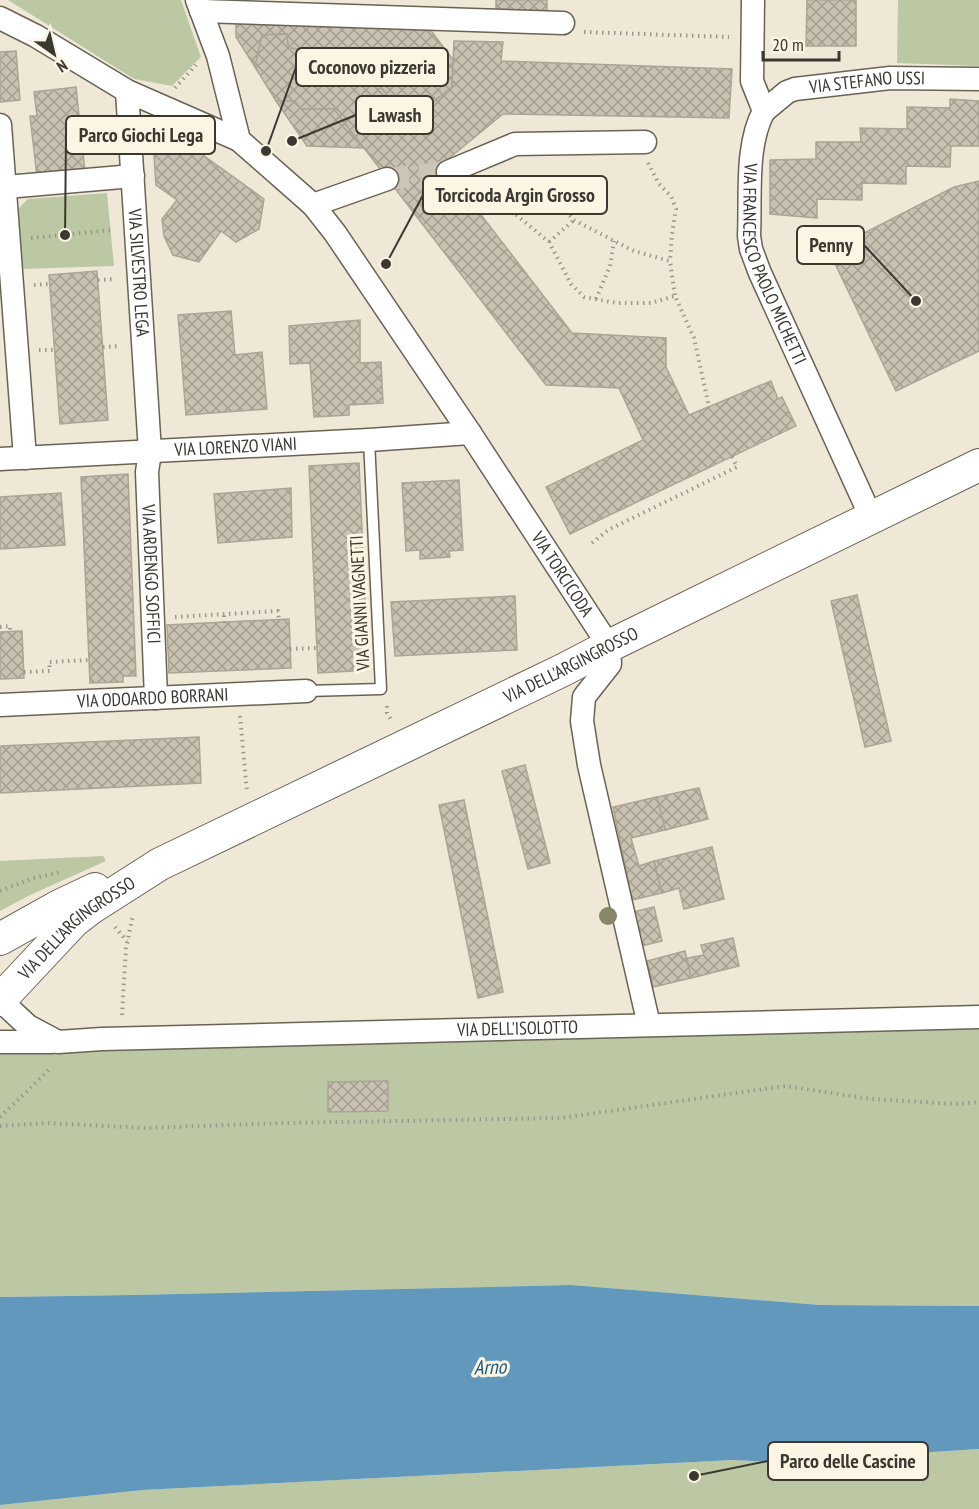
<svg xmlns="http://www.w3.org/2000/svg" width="979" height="1509" viewBox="0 0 979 1509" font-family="'PT Sans Narrow',sans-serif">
<defs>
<pattern id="building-cross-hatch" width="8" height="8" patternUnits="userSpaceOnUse" patternTransform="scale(1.5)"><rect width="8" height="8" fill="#c9c1b1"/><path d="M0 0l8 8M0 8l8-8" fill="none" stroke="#a49e91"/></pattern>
</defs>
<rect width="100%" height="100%" fill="#f0e8d7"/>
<g fill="#bcc8a4">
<path d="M 8,0 L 181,0 L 201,57 L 172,86 L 134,79 Z"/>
<path d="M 898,0 L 979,0 L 979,66 L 897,63 Z"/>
<path d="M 107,193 L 114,266 L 22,269 L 17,210 L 28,199 Z"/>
<path d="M 103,856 L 106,861 L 30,895 L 0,911 L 0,861 Z"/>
<path d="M 979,1029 L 979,1306 L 820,1305 L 571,1285 L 133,1295 L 0,1297 L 0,1052 L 95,1051 Z"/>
<path d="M 979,1449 L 979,1509 L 0,1509 L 0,1505 L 143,1490 L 733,1460 L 777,1462 Z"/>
</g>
<path fill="#6198bb" d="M 571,1285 L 820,1305 L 979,1306 L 979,1449 L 777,1462 L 733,1460 L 143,1490 L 0,1505 L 0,1297 L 133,1295 Z"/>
<g fill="url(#building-cross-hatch)" stroke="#aca494" stroke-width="1.5">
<path d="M 496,0 L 547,0 L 547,13 L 496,12 Z"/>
<path d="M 807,0 L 856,0 L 856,46 L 806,46 Z"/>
<path d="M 236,21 L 429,28 L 454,61 L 452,87 L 409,121 L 373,78 L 373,55 L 288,48 L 287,34 L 262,35 L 255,67 L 236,37 Z"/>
<path d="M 287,34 L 288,48 L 373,55 L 373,78 L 409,121 L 452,87 L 454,41 L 503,42 L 501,61 L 732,69 L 729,118 L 503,114 L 442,164 L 572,333 L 666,338 L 666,367 L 689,415 L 771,381 L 778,399 L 782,397 L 796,426 L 570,534 L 546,487 L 643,440 L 619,388 L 546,385 L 334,109 L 301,109 L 295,101 L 276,101 L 255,67 L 262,35 Z"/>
<path d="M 16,51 L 20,100 L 0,102 L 0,52 Z"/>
<path d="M 76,87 L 85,172 L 37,177 L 30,116 L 37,116 L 34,92 Z"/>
<path d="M 950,99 L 979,101 L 979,146 L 951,146 L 950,167 L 906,166 L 906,184 L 862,183 L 862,200 L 817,199 L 817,218 L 770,214 L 770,160 L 816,159 L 816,142 L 861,142 L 860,128 L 907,129 L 907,107 L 950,108 Z"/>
<path d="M 276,101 L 295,101 L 301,109 L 334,109 L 363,148 L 307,146 Z"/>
<path d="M 182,140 L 264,199 L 259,229 L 236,242 L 221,231 L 199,262 L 173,255 L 164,236 L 162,219 L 177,200 L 156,185 L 154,156 Z"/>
<path d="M 979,181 L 979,351 L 896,391 L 829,251 L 954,187 Z"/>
<path d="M 97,271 L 108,420 L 60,424 L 49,275 Z"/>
<path d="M 231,311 L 235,355 L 262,352 L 267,409 L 186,415 L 178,315 Z"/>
<path d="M 360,320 L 360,363 L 381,362 L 383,403 L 349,405 L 349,415 L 314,417 L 310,363 L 290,364 L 289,326 Z"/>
<path d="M 359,463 L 368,665 L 353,666 L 353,671 L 318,673 L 309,466 Z"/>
<path d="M 128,474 L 136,676 L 123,676 L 123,682 L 90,683 L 81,477 Z"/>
<path d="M 459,480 L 463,550 L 449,551 L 450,557 L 420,559 L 420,550 L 406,551 L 402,483 Z"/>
<path d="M 291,488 L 292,537 L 218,543 L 214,494 Z"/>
<path d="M 61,493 L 65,545 L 0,549 L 0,497 Z"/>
<path d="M 857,595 L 891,741 L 865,747 L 831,601 Z"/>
<path d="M 515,596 L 517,650 L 395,656 L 391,602 Z"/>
<path d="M 289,619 L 291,668 L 169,673 L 167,625 Z"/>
<path d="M 22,631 L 24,678 L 0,679 L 0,632 Z"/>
<path d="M 199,737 L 201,783 L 0,793 L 0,746 Z"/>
<path d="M 525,765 L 550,863 L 528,869 L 502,771 Z"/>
<path d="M 699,788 L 708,819 L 665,830 L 657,797 Z"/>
<path d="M 657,797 L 665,830 L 631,838 L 639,866 L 654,861 L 662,893 L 632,900 L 613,807 Z"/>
<path d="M 464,800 L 503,992 L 478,998 L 439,805 Z"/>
<path d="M 712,847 L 724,899 L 684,909 L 679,888 L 662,893 L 654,861 Z"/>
<path d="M 654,907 L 662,941 L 641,946 L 633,912 Z"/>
<path d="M 733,938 L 739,966 L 691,978 L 687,958 L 704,955 L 701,945 Z"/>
<path d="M 685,951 L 691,978 L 653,987 L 647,961 Z"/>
<path d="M 388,1081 L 388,1111 L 328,1112 L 328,1082 Z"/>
</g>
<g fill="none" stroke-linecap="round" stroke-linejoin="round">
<path stroke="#ccc5b6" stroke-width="22" stroke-dasharray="22 11" stroke-linecap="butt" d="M 387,179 L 448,172"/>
<defs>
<path id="lane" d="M 306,691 L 381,689 L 369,440"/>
<g id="street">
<path d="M 197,0 L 218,56 L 239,140"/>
<path id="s1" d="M 753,0 L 752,81 L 764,111 C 745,145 751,197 749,236 L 751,249 L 760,273 L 871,517"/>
<path d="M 201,11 L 563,23"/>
<path id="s2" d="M 0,18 L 36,36 L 127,91 L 239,140 L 313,205 L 335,233 L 470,433 L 609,646 L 610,664 L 584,697 L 582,721 L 589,765 L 649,1025"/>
<path id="s3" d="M 127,91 L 150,452 L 147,472 L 156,698"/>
<path id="s4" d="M 764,111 L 787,92 L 795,89 L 890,78 L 979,79"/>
<path d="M 0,125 L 25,458"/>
<path d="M 448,172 L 515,144 L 645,142"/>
<path d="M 6,187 L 133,176"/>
<path d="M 313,205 L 387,179"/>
<path id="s5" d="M 0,459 L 369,440 L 470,433"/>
<path id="s6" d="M 0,705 L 306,691"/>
<path id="s7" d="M 0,1000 L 28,1026 L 58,1042 L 102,1039 L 979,1017"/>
<path d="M 0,1042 L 52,1042"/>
</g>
<g id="secondary">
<path d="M 0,939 L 59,906 L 95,889"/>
<path id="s8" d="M 0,1000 L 74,921 L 91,908 L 160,864 L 563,670 L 609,646 L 979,465"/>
</g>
</defs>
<use href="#lane" stroke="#6a6354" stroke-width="13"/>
<use href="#street" stroke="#6a6354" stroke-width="25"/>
<use href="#secondary" stroke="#6a6354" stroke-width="34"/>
<g stroke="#9d978b" stroke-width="4" stroke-dasharray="1.5 4.5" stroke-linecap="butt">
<path d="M 584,32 L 729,37"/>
<path d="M 175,88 L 196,65"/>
<path d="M 648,163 L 659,184 L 671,196 L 676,209 L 672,234 L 670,261"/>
<path d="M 470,188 L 496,198 L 549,242 L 571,284 L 584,297 L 617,303 L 651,303 L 675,296 L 694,338 L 709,407"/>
<path d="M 497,198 L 537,189 L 551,195 L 574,220 L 634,251 L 670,261 L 675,296"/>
<path d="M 31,238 L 113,230"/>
<path d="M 549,242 L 574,220"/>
<path d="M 98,280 L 115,279"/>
<path d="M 34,285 L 49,284"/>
<path d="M 596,299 L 610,266 L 614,241"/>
<path d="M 103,347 L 120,346"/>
<path d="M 39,350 L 54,350"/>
<path d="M 592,543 L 608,530 L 737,467 L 732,457"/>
<path d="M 175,617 L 278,611 L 279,620"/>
<path d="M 224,623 L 224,615"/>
<path d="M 0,627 L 10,626 L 10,632"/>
<path d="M 290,649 L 317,648"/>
<path d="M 24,672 L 50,671 L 49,662 L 89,660"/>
<path d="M 387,706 L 387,713 L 392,721"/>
<path d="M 240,716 L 247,792"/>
<path d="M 0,891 L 34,878 L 61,872"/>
<path d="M 115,927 L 127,941"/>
<path d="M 122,1015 L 126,948 L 133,915"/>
<path d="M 0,1117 L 52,1067"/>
<path d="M 0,1126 L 46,1123 L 145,1128 L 285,1123 L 561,1118 L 785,1086 L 871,1099 L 955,1104 L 979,1102"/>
</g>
<use href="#lane" stroke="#fff" stroke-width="10"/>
<use href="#street" stroke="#fff" stroke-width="22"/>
<use href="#secondary" stroke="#fff" stroke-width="32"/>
</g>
<circle fill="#858768" cx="608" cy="916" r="9"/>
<g text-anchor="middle" stroke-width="6" stroke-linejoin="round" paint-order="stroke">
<g font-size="18" fill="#3b3831" stroke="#fdf5e4">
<text dy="6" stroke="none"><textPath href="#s4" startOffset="111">VIA STEFANO USSI</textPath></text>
<text dy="6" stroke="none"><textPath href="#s1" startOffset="273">VIA FRANCESCO PAOLO MICHETTI</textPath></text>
<text dy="6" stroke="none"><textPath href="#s3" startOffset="182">VIA SILVESTRO LEGA</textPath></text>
<text dy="6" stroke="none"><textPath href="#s5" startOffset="236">VIA LORENZO VIANI</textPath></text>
<text dy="6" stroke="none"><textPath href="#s2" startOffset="813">VIA TORCICODA</textPath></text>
<text dy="6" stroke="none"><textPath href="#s3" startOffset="484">VIA ARDENGO SOFFICI</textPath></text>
<text transform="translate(360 603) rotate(-93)" y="6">VIA GIANNI VAGNETTI</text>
<text dy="6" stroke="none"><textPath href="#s8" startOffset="668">VIA DELL'ARGINGROSSO</textPath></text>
<text dy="6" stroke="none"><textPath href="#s6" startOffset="153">VIA ODOARDO BORRANI</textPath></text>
<text dy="6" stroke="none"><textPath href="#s8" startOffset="106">VIA DELL'ARGINGROSSO</textPath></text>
<text dy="6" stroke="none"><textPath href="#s7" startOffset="532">VIA DELL'ISOLOTTO</textPath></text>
</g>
<g font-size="20" font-style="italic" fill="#16587c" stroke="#fdf5e4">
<text transform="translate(490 1367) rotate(-2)" y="7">Arno</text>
</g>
</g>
<path fill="none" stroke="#3b3831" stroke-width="2" d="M266 151L296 67M292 141L356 115M65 235L66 135M386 264L423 195M916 301L864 245M694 1476L768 1461"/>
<g fill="#3b3831" stroke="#fdf5e4" stroke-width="2">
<circle cx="266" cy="151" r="6"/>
<circle cx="292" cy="141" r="6"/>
<circle cx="65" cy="235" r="6"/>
<circle cx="386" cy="264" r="6"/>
<circle cx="916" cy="301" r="6"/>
<circle cx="694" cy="1476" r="6"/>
</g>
<g fill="#fdf5e4" stroke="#3b3831" stroke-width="2">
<rect x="296" y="48" width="152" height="38" rx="6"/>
<rect x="356" y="96" width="77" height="38" rx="6"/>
<rect x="66" y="116" width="149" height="38" rx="6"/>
<rect x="423" y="176" width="184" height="38" rx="6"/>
<rect x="797" y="226" width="67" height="38" rx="6"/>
<rect x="768" y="1442" width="160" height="38" rx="6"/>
</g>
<g font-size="20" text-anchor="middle" font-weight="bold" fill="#3b3831">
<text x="372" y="74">Coconovo pizzeria</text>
<text x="395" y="122">Lawash</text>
<text x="141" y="142">Parco Giochi Lega</text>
<text x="515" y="202">Torcicoda Argin Grosso</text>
<text x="831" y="252">Penny</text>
<text x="848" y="1468">Parco delle Cascine</text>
</g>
<g transform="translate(54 54) rotate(146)" stroke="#fdf5e4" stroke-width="4.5" paint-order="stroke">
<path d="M0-4.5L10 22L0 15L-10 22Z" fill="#3b3831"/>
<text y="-9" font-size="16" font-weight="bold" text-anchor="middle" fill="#3b3831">N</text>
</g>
<path d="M763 51v9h76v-9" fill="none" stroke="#3b3831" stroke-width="3"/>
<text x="772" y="51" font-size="18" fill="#3b3831" stroke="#fdf5e4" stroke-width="4.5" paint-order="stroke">20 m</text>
</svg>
